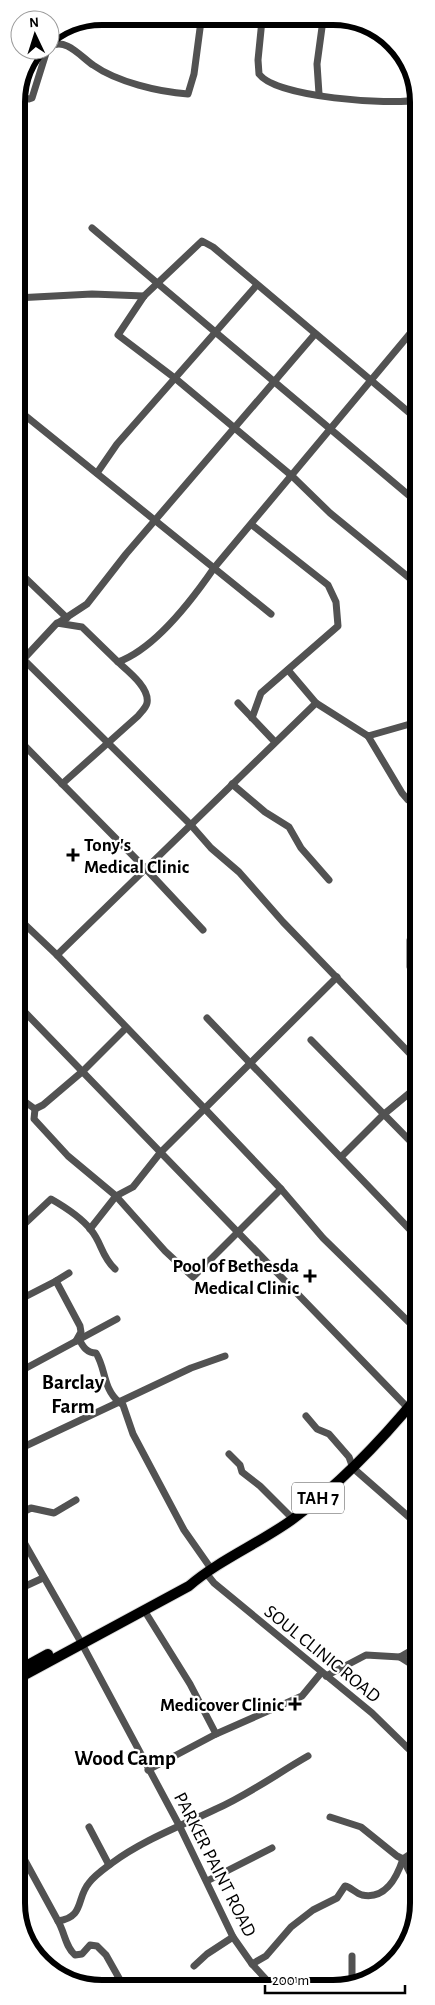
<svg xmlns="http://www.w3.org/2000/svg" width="435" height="2005" viewBox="0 0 435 2005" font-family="'Alegreya Sans',sans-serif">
<rect width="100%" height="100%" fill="#fff"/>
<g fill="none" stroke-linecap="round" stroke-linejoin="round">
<defs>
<g id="highway">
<path d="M 17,1671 L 48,1654"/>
<path d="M 17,1679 L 189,1586 C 219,1560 260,1543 293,1519 C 340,1484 381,1441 418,1396"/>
</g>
</defs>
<use href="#highway" stroke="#dbdbdb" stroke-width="12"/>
<g stroke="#525252" stroke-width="7">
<path d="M 262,20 L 258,60 L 259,74 C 277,98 389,105 418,100"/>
<path d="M 50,47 C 65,36 82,58 93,65 C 117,82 159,92 188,94 L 194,74 L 201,21"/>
<path d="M 319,94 L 317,64 L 323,20"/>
<path d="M 17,95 L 29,99 L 32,98 L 47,50"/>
<path d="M 92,228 L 418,503"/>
<path d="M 16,298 L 92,294 L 144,296"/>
<path d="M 17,409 L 271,614"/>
<path d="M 418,420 L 213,247 L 202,241 L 144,296 L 118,335 L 176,379 L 292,476 L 330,513 L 418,585"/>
<path d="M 97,473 L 117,444 L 256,286"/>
<path d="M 252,525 L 328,585 L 336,602 L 338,626 L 261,693 L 252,718"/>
<path d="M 17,570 L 67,618"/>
<path d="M 58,623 L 87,604 L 126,554 L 315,334"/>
<path d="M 17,653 L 190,824 L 211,848 L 239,872 L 283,922 L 418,1062"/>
<path d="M 17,666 L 57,623 L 82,627 L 118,662 C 154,649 192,600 214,568 L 418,324"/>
<path d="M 288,670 L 316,703"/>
<path d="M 238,703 L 275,742"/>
<path d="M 368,736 L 402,793 L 408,800 L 418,804"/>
<path d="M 17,738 L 146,869 L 203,930"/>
<path d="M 62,784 L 138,716 C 141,712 146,708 147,703 C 150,688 128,671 118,662"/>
<path d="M 232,784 L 265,812 L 289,827 L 301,848 L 329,880"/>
<path d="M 17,917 L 57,955 L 205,1109 L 281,1189 L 323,1238 L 418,1331"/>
<path d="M 418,920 L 410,940 L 410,967 L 418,976"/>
<path d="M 57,955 L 316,703 L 368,736 L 417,722"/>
<path d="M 17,1004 L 408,1408"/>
<path d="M 207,1018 L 418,1238"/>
<path d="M 311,1040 L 418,1149"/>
<path d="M 17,1096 L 35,1109 L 43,1105 L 83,1071 L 126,1028"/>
<path d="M 35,1109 L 34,1119 L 68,1156 L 116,1196 L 165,1251 L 193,1277 L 281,1189"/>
<path d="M 341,1157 L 383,1115 L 418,1086"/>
<path d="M 90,1229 L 116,1196 L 133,1187 L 160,1153 L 337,977"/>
<path d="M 17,1231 L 51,1199 C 65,1207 81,1217 91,1230 C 102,1243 101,1256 115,1269"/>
<path d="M 56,1281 L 69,1273"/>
<path d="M 17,1301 L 56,1281 L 80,1326 L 81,1332 L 76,1341"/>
<path d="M 79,1339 C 83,1347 87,1353 96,1353 C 106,1369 103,1389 119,1402 L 191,1368 L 225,1356"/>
<path d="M 17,1373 L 117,1319"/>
<path d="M 306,1416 L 317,1429 L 329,1434 L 349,1457 L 353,1468 L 418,1525"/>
<path d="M 17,1450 L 119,1402 L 123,1405 L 133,1434 L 184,1530 L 212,1570"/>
<path d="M 229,1454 L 240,1465 L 242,1472 L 260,1486 L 293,1519"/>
<path d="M 17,1515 L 31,1508 L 54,1513 L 76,1500"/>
<path d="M 17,1530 L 82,1644 L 179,1825 L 233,1937 L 252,1964 L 274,1988"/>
<path d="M 206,1573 L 214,1583 L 372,1713 L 419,1759"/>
<path d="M 17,1590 L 43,1578"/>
<path d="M 144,1610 L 190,1684 L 216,1734"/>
<path d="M 400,1657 L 419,1669"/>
<path d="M 326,1676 L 366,1655 L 400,1657 L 419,1646"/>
<path d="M 407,1747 L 419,1734"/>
<path d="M 148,1770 L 216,1734 L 302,1696 L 321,1673"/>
<path d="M 330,1817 L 361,1827 L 397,1856 L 403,1859 L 409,1855 L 419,1843"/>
<path d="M 89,1827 L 109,1865"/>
<path d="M 17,1846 L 58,1921 C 85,1917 76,1898 89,1883 C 95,1875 104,1869 112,1863 C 143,1840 181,1826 216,1809 C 248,1795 278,1773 308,1756"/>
<path d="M 403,1859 L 410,1873 L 419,1880"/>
<path d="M 207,1881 L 272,1848"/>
<path d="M 58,1921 C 65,1933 65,1946 75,1955 L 82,1954 L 90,1945 L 97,1946 L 106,1955 L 124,1987"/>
<path d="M 352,1956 L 352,1984"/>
<path d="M 252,1964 L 266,1956 L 291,1927 L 313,1910 L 337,1898 L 345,1886 C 351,1887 355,1893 362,1895 C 386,1900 397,1877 403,1859"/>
<path d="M 194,1966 L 207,1954 L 233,1937"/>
</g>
<use href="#highway" stroke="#000" stroke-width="10"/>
</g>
<g fill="#000" stroke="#fff" stroke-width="2">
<path d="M70.5 847.5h5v5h5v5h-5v5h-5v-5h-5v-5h5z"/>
<path d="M307.5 1268.5h5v5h5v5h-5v5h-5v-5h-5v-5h5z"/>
<path d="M292.5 1696.5h5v5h5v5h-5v5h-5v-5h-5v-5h5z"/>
</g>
<g text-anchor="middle" stroke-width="4.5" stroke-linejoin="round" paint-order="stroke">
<rect fill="#fff" stroke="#4c4c4c" stroke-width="1" x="292" y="1482.5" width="52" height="31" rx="4"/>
<g font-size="18" font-weight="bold" fill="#000">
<text x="318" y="1504">TAH 7</text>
</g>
<g font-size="19" font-weight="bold" fill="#000" stroke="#fff" text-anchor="end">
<text x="84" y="851" text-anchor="start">Tony's<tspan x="84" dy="22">Medical Clinic</tspan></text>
<text x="299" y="1272">Pool of Bethesda<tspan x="299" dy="22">Medical Clinic</tspan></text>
<text x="284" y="1711">Medicover Clinic</text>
</g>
<g font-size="19" fill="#000" stroke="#fff">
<text transform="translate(323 1653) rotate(39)" y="7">SOUL CLINIC ROAD</text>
<text transform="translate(216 1864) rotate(63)" y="7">PARKER PAINT ROAD</text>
</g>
<g font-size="21" font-weight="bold" fill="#000" stroke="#fff">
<text x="73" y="1389">Barclay<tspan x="73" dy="24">Farm</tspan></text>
<text x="125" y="1765">Wood Camp</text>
</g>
</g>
<path d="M0 0H435V2005H0ZM102 25H333A77 77 0 0 1 410 102V1903A77 77 0 0 1 333 1980H102A77 77 0 0 1 25 1903V102A77 77 0 0 1 102 25Z" fill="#fff" fill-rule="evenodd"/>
<path fill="none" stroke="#000" stroke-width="6" d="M102 25H333A77 77 0 0 1 410 102V1903A77 77 0 0 1 333 1980H102A77 77 0 0 1 25 1903V102A77 77 0 0 1 102 25Z"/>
<g transform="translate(35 35) rotate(356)"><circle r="24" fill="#ffffff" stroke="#999999"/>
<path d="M0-4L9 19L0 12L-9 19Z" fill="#000000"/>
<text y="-8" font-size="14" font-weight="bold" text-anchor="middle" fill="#000000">N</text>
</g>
<path d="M265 1985v8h140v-8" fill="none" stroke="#000000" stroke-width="2.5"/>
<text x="272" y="1985" font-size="15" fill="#000000" stroke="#ffffff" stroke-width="4" paint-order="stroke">200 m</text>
</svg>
